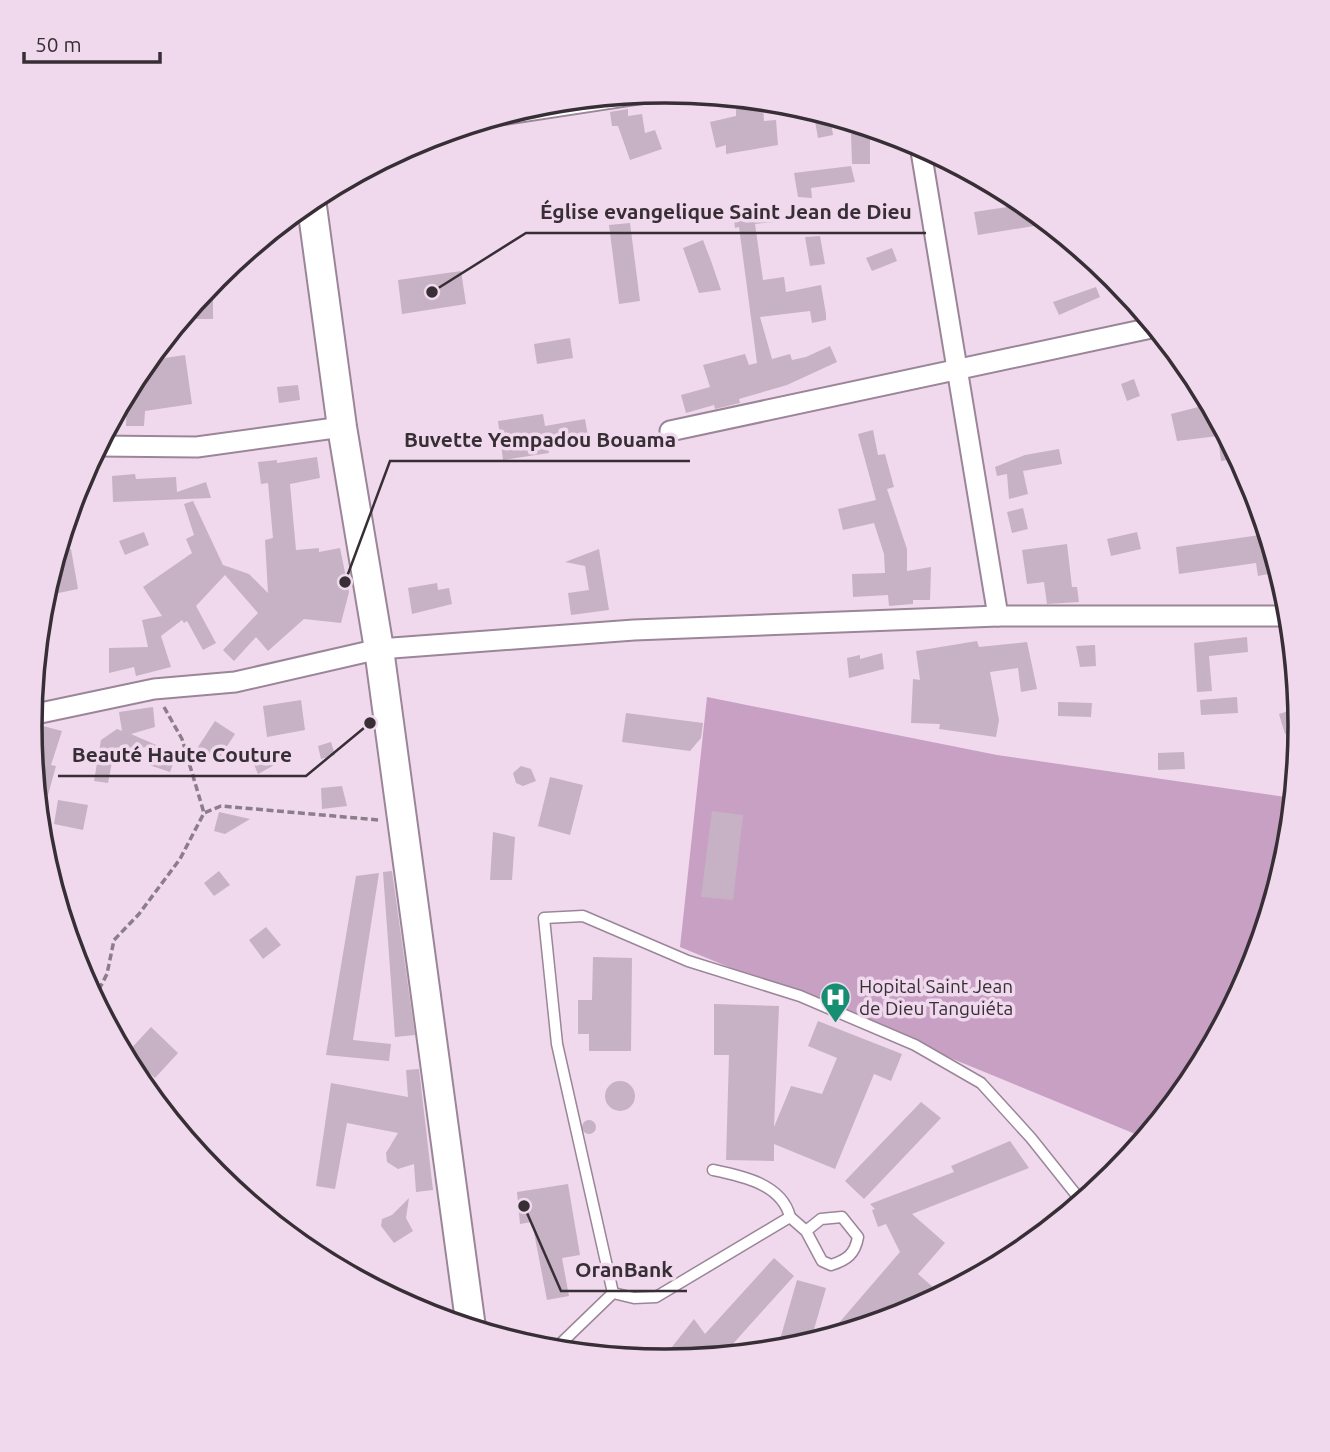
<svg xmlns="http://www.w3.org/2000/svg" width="1330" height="1452" viewBox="0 0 1330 1452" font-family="Ubuntu,sans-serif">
<rect width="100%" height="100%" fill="#f0d9ed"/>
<path fill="#c8a0c4" d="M 707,697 L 997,755 L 1293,798 L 1288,850 L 1252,969 L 1193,1079 L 1145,1138 L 680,947 Z"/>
<g fill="#c7b1c4">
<path d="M 763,106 L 764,121 L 776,120 L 778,145 L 726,154 L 726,145 L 716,148 L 710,122 L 736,116 L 736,109 Z"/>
<path d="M 628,109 L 628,116 L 642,114 L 645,133 L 655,130 L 662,149 L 630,160 L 618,126 L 612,126 L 610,112 Z"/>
<path d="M 813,110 L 830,115 L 833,135 L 818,138 Z"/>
<path d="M 851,134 L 870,134 L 870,164 L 852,164 Z"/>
<path d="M 851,166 L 855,182 L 811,188 L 812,198 L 798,197 L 794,173 Z"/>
<path d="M 1013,195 L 1032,209 L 1034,226 L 978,235 L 974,212 L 1014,206 Z"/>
<path d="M 771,207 L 773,222 L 755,224 L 763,280 L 784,277 L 786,292 L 821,285 L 826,314 L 826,320 L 812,323 L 810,311 L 760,317 L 772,359 L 790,354 L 792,360 L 806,357 L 830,346 L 837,362 L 787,385 L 739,399 L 740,403 L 715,409 L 714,405 L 686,413 L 681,395 L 710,387 L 703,365 L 745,354 L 749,365 L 757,363 L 739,227 L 735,228 L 733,213 Z"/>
<path d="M 630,223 L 640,301 L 619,304 L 609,225 Z"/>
<path d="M 820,236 L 825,264 L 810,266 L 805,237 Z"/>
<path d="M 703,240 L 711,261 L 721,290 L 699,293 L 683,248 Z"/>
<path d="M 892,248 L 897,261 L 872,271 L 866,258 Z"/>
<path d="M 461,271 L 466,304 L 402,314 L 398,280 Z"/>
<path d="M 1096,287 L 1100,297 L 1059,315 L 1053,302 Z"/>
<path d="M 199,297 L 213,297 L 213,319 L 181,319 Z"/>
<path d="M 570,338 L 573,358 L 537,364 L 534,344 Z"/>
<path d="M 158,347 L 158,359 L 185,355 L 192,404 L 145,411 L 144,426 L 126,426 L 127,392 L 137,373 Z"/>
<path d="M 1134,379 L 1140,396 L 1127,401 L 1121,384 Z"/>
<path d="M 298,385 L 300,400 L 279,403 L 277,387 Z"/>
<path d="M 1210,404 L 1233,448 L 1239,458 L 1221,461 L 1218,436 L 1177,441 L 1171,414 Z"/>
<path d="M 543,414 L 545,426 L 585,419 L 588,436 L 547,442 L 549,453 L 503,460 L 498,421 Z"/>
<path d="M 873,430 L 878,455 L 885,454 L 894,487 L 887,489 L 907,549 L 907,571 L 931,567 L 930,600 L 913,600 L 913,604 L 889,606 L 888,595 L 853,597 L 852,574 L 885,573 L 884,554 L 874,523 L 843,530 L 838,509 L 876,500 L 858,434 Z"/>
<path d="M 1059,449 L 1062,464 L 1023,471 L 1028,494 L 1009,499 L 1007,474 L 997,476 L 995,467 L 1025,455 Z"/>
<path d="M 317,457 L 320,478 L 290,484 L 296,550 L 319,548 L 319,552 L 340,548 L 349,592 L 341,623 L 304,619 L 268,651 L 256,637 L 234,661 L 223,650 L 258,613 L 225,575 L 196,606 L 216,643 L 203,650 L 187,621 L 184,623 L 182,620 L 161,636 L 171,667 L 136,676 L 134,667 L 109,673 L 109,648 L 148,647 L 142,620 L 162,616 L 143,587 L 192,553 L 186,539 L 194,535 L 184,504 L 193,501 L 223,565 L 249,574 L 268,593 L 265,540 L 273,538 L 268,483 L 261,484 L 258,462 L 277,460 L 277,463 Z"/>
<path d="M 135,474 L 136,479 L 176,477 L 177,492 L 206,482 L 211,498 L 113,502 L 112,476 Z"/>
<path d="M 1023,508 L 1028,529 L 1012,533 L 1007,512 Z"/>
<path d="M 144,532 L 149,545 L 125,555 L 119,541 Z"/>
<path d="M 1137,532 L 1141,549 L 1111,556 L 1107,539 Z"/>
<path d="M 1267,534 L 1279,572 L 1258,576 L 1256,563 L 1179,574 L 1176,547 Z"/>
<path d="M 1067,544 L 1072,587 L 1077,587 L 1079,602 L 1047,604 L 1044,582 L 1027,584 L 1022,550 Z"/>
<path d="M 71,549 L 78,589 L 44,596 L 57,552 Z"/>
<path d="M 599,549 L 609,610 L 571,615 L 568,593 L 589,590 L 585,566 L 565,562 Z"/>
<path d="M 437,583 L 438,590 L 449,588 L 452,604 L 412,614 L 408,588 Z"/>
<path d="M 1247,637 L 1248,652 L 1209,656 L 1212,691 L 1197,692 L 1194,643 Z"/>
<path d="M 977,641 L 979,647 L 1027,642 L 1037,689 L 1021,692 L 1018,668 L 990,672 L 999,720 L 996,737 L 939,729 L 940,724 L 911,723 L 913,679 L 920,680 L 916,651 Z"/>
<path d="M 1095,645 L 1096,666 L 1080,667 L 1076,646 Z"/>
<path d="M 882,653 L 884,669 L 849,678 L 847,658 L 860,655 L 860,659 Z"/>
<path d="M 1237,697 L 1238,713 L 1201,715 L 1200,700 Z"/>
<path d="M 301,700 L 305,730 L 267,737 L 263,706 Z"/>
<path d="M 1058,702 L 1092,703 L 1091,717 L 1058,716 Z"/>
<path d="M 153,707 L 155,727 L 131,734 L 177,754 L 170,772 L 149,765 L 155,746 L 114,751 L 108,783 L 94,781 L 101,740 L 117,729 L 122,731 L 119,712 Z"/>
<path d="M 1298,708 L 1300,729 L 1285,734 L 1279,714 Z"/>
<path d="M 626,713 L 703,723 L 701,738 L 690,751 L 622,742 Z"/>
<path d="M 215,721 L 235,734 L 218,760 L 198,747 Z"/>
<path d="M 43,726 L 62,731 L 51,765 L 56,766 L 48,795 L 36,791 L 31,737 L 41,731 Z"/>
<path d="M 331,742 L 335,755 L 321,759 L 318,746 Z"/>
<path d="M 258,750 L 278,763 L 258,774 L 250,755 Z"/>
<path d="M 1184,752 L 1185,769 L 1158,770 L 1158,753 Z"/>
<path d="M 521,766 L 531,769 L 536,781 L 523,786 L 516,783 L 513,773 Z"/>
<path d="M 550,777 L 583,785 L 570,835 L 538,826 Z"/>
<path d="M 342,786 L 347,806 L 322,809 L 321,788 Z"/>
<path d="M 58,800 L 88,805 L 83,830 L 54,824 Z"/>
<path d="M 712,811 L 743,815 L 733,900 L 701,897 Z"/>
<path d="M 219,812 L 250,819 L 225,834 L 214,831 Z"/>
<path d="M 493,832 L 515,837 L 512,880 L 490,880 Z"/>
<path d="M 219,871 L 230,885 L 214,896 L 204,883 Z"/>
<path d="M 392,871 L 415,1035 L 395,1037 L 383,872 Z"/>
<path d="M 379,873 L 353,1040 L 391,1044 L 389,1061 L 326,1055 L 356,876 Z"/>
<path d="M 266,927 L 281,945 L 263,959 L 249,940 Z"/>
<path d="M 593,957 L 632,958 L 631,1051 L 589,1051 L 589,1034 L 578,1034 L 578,1000 L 592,1000 Z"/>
<path d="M 714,1004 L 779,1006 L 774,1127 L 791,1086 L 822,1094 L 837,1058 L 808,1046 L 818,1021 L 902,1054 L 891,1081 L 874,1074 L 835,1169 L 774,1144 L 774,1161 L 726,1160 L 729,1055 L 714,1055 Z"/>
<path d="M 151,1027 L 178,1053 L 155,1078 L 127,1053 Z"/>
<path d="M 419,1069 L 433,1190 L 416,1192 L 414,1164 L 398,1169 L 387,1162 L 386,1153 L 398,1133 L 347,1123 L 335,1189 L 316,1186 L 331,1083 L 408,1097 L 406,1070 Z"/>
<circle cx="620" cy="1096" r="15"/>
<path d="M 921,1102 L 941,1118 L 864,1199 L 845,1181 Z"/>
<circle cx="589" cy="1127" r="7"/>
<path d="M 1010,1141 L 1029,1168 L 912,1214 L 945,1243 L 918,1274 L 934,1288 L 917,1308 L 826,1338 L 900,1252 L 886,1224 L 878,1227 L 872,1210 L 875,1209 L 870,1204 L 954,1172 L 951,1166 Z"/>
<path d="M 568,1184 L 580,1255 L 562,1258 L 569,1296 L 547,1300 L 532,1222 L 520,1224 L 517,1192 Z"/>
<path d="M 409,1198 L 406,1218 L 413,1231 L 394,1243 L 381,1226 L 382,1219 L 392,1215 Z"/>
<path d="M 774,1258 L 794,1276 L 722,1356 L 661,1361 L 694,1319 L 705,1334 Z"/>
<path d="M 797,1280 L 826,1288 L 810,1343 L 777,1350 Z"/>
</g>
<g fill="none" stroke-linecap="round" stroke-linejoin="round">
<defs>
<g id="lane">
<path d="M 713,1170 C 742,1176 782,1184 790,1217"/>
<path d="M 613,1293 L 634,1298 L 656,1297 L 790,1217 L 806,1231 L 822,1261 L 831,1265 C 847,1260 855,1254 858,1237 L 842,1217 L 821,1219 L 806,1231"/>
<path d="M 554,1350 L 613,1293 L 557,1044 L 544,918 L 583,916 L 688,961 L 800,996 L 915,1045 L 981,1083 L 1031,1138 L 1082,1202"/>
</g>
<g id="street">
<path d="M 501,115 L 652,92"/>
<path d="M 920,145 L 998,616"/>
<path d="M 670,431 L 1156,327"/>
<path d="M 98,446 L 197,447 L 342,427"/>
<path d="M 31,715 L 154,689 L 235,682 L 379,649 L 634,630 L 998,616 L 1289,616"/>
</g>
<path id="secondary" d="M 311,199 L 342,427 L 379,649 L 471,1328"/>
</defs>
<use href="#lane" stroke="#9b8699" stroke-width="13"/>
<use href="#street" stroke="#9b8699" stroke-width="23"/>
<use href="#secondary" stroke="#9b8699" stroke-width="32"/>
<g stroke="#8c7d8a" stroke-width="3.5" stroke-dasharray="7 3.5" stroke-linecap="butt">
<path d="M 164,707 L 182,739 L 204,813"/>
<path d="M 94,999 L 107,974 L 114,940 L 139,914 L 180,859 L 204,813 L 221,806 L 379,820"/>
</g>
<use href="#lane" stroke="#fff" stroke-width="10"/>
<use href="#street" stroke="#fff" stroke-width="19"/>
<use href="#secondary" stroke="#fff" stroke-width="28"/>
</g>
<defs>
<symbol id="hospital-pin" viewBox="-11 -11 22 30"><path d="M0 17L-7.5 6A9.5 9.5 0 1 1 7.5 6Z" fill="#168e71" stroke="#f0d9ed"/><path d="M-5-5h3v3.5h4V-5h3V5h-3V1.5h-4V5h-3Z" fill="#fff"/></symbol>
</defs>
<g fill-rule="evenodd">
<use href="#hospital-pin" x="818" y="980" width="35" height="47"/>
</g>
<g text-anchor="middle" stroke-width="7" stroke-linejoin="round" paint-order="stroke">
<g font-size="19" fill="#372e36" stroke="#f0d9ed" text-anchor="start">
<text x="859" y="993">Hopital Saint Jean<tspan x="859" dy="22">de Dieu Tanguiéta</tspan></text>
</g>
</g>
<path d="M0 0H1330V1452H0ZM42 726a623 623 0 1 1 1246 0a623 623 0 1 1-1246 0Z" fill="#f0d9ed" fill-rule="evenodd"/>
<path fill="none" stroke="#372e36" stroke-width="3.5" d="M42 726a623 623 0 1 1 1246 0a623 623 0 1 1-1246 0Z"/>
<path fill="none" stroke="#372e36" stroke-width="2.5" d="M432 292L526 233H926M345 582L390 461H690M370 723L306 776H58M524 1206L561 1291H687"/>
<g fill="#372e36" stroke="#f0d9ed" stroke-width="2.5">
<circle cx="432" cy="292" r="7"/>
<circle cx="345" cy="582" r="7"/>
<circle cx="370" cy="723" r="7"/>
<circle cx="524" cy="1206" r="7"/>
</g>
<g font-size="21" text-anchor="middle" font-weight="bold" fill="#372e36" stroke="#f0d9ed" stroke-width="7" stroke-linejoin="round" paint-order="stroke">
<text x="726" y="219">Église evangelique Saint Jean de Dieu</text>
<text x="540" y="447">Buvette Yempadou Bouama</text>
<text x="182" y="762">Beauté Haute Couture</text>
<text x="624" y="1277">OranBank</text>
</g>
<path d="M24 52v10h136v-10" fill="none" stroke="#372e36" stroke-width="3.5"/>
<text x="35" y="52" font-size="21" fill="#372e36" stroke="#f0d9ed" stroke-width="5" paint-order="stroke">50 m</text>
</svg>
